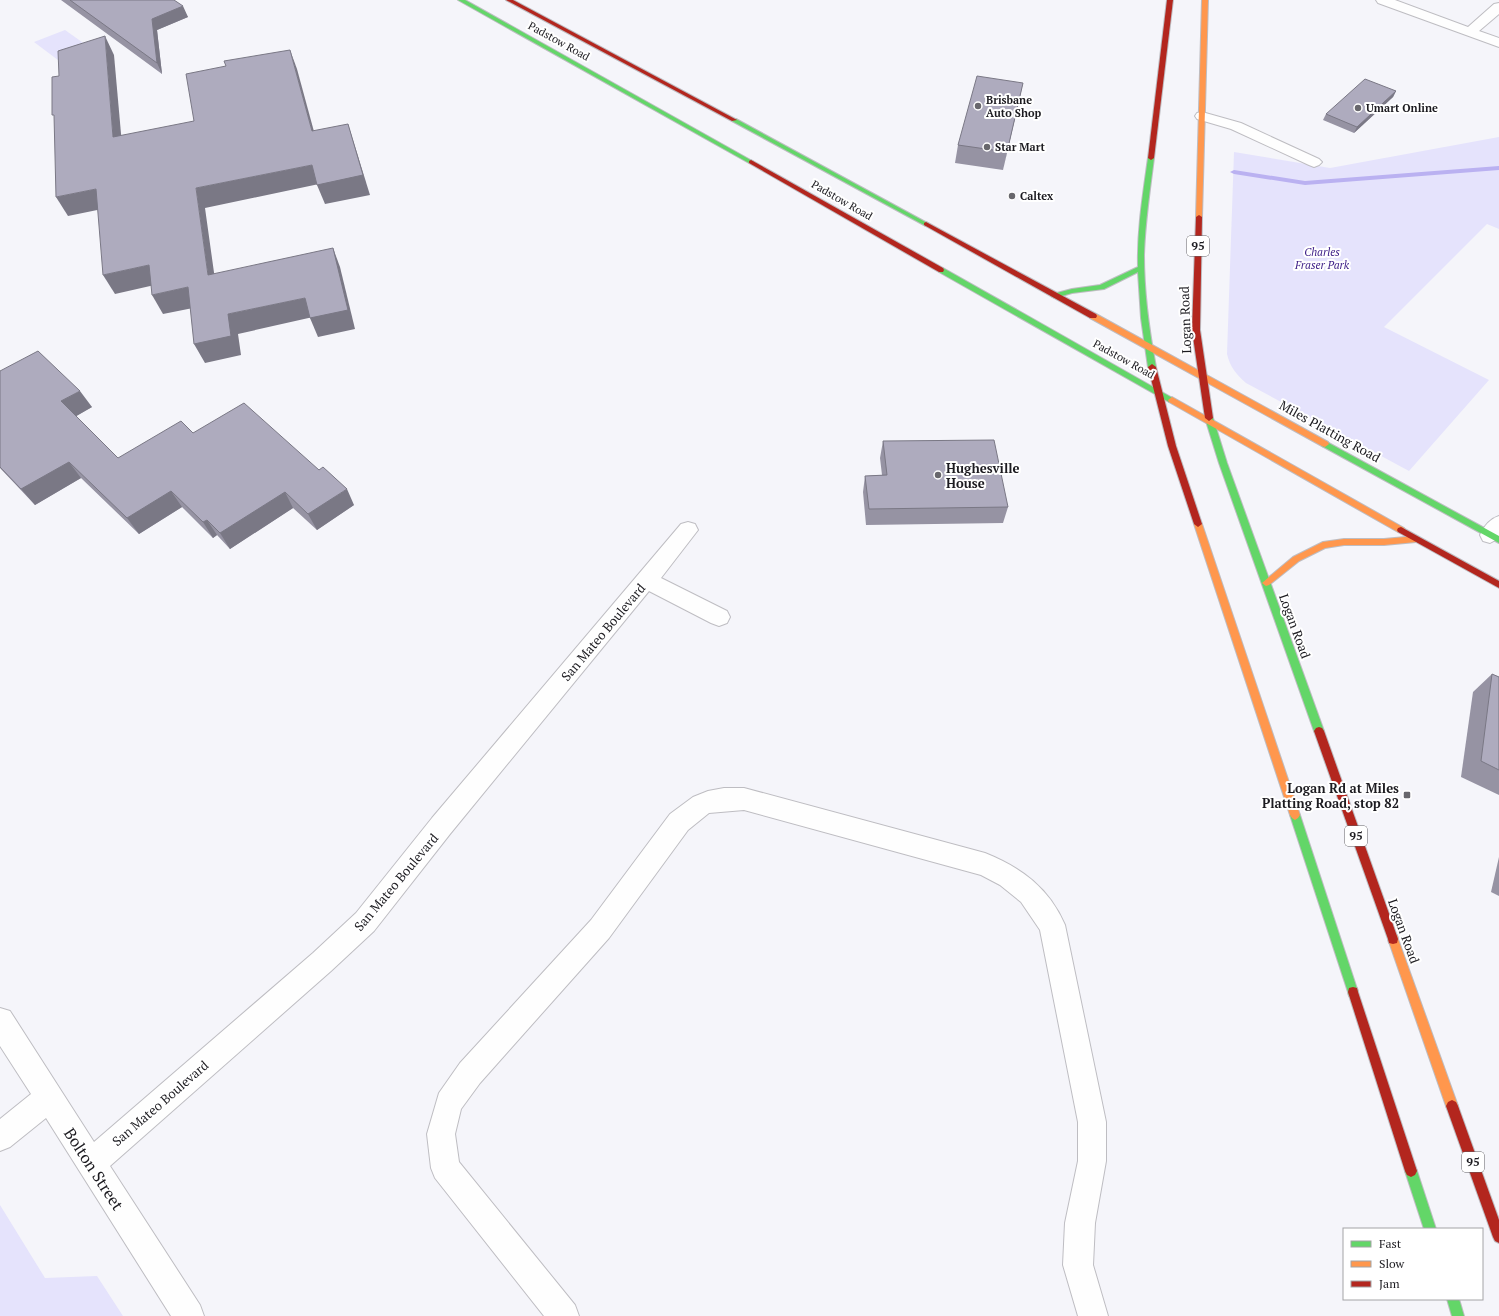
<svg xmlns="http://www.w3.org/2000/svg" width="1499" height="1316" viewBox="0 0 1499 1316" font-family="'PT Serif',serif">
<rect width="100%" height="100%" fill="#f5f5fa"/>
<g fill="#e5e3fc">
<path d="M 65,30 L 89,47 L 58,60 L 34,42 Z"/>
<path d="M 1499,137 L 1499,229 L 1487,224 L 1384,327 L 1489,380 L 1409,471 L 1246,383 C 1236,374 1230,367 1227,354 L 1234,152 L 1330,168 Z"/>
<path d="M 0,1205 L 45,1278 L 97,1276 L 123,1316 L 0,1316 Z"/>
</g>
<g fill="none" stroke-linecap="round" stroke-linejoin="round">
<path fill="#bab1f1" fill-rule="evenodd" d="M 1499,166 L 1499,170 L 1305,185 L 1234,174 L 1230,172 L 1234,170 L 1305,181 Z"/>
<defs>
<g id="street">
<path d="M 1376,0 L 1395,0 L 1468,27 L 1494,4 L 1499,3 L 1499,14 L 1479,31 L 1499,38 L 1499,47 L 1378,3 Z"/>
<path d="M 1202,112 L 1241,123 L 1319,159 L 1322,162 L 1319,165 L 1314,167 L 1309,165 L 1231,129 L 1197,119 L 1195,116 L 1197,113 Z"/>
<path d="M 1499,516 L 1499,538 L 1490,543 L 1483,541 L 1480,535 C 1484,526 1490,519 1499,516 Z"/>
<path d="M 688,522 L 695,524 L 698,530 L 661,578 L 727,611 L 730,617 L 727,623 L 719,626 L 711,623 L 649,591 L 450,834 L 374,931 L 331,971 L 110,1166 L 200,1305 L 204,1316 L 171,1316 L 46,1118 L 10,1147 L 0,1151 L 0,1119 L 31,1094 L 0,1046 L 0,1008 L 10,1011 L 94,1142 L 313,953 L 356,913 L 432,818 L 681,524 Z"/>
<path d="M 724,788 L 744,788 L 985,853 C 1022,868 1049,888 1065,925 L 1106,1122 L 1106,1161 L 1095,1223 L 1093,1265 L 1108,1316 L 1078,1316 L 1063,1265 L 1065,1223 L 1078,1161 L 1078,1122 L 1040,930 L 1021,902 L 1000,885 L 981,875 L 744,810 L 709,813 L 688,830 L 609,938 L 480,1083 L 461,1109 L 455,1134 L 459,1162 L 575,1305 L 579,1316 L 544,1316 L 435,1178 L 431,1168 L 427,1134 L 439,1093 L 460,1063 L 591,920 L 670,814 L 693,797 L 708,791 Z"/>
</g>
<g id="fast">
<path d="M 458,0 L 465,0 L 754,162 L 749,163 Z"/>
<path d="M 732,119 L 736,119 L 929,224 L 926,226 L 924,225 L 732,121 Z"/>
<path d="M 1151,156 L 1154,158 C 1150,190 1145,222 1144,255 C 1144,293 1149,330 1156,367 L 1152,370 L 1148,367 L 1141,318 L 1138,272 L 1104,289 L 1072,293 L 1055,298 L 1051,296 L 1053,294 L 1072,289 L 1100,285 L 1138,267 C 1137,230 1143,194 1148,158 Z"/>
<path d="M 939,268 L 943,268 L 1176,400 L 1175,402 L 1169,402 L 939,272 Z"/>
<path d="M 1209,415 L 1213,418 L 1227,463 L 1324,731 L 1322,734 L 1319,735 L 1316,734 L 1314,731 L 1219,463 L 1205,418 Z"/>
<path d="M 1325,441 L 1499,536 L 1499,543 L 1322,446 L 1321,444 Z"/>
<path d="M 1295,810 L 1298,812 L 1300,815 L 1358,992 L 1357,996 L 1353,997 L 1349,996 L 1348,992 L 1290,815 L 1292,812 Z"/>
<path d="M 1411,1165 L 1415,1167 L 1417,1171 L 1436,1229 L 1424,1229 L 1405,1171 L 1407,1167 Z"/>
<path d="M 1447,1299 L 1459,1299 L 1464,1316 L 1452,1316 Z"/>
</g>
<g id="slow">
<path d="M 1202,0 L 1208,0 L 1202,217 L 1199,219 L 1196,217 Z"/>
<path d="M 1090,314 L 1096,314 L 1328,442 L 1329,444 L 1325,447 L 1322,446 L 1090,318 Z"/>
<path d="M 1172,397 L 1404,528 L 1405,530 L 1404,532 L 1398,532 L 1169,402 L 1168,400 Z"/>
<path d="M 1198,521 L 1202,524 L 1300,815 L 1298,818 L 1295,820 L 1292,818 L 1290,815 L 1194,524 Z"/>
<path d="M 1416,536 L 1420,539 L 1416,542 L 1384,545 L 1344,545 L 1325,548 L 1299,561 L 1269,585 L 1266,586 L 1262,583 L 1293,557 L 1323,542 L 1344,539 L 1384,539 Z"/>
<path d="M 1393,934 L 1397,935 L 1398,939 L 1458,1106 L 1456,1110 L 1452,1112 L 1448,1110 L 1446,1106 L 1388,939 L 1389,935 Z"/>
</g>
<g id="jam">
<path d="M 506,0 L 513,0 L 737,120 L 732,121 Z"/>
<path d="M 1167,0 L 1173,0 L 1154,158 L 1151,160 L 1148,158 Z"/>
<path d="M 751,160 L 943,268 L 944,270 L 943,272 L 939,272 L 749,163 L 749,161 Z"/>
<path d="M 1199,215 L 1202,217 L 1200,330 L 1213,418 L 1209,421 L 1205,418 L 1192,330 L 1196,217 Z"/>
<path d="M 926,222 L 1096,314 L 1097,316 L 1096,318 L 1090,318 L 924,225 L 924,223 Z"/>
<path d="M 1152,364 L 1156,367 L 1176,446 L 1202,524 L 1198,527 L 1194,524 L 1168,446 L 1148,367 Z"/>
<path d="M 1401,527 L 1499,581 L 1499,588 L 1398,532 L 1397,530 L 1398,528 Z"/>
<path d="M 1319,727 L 1322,728 L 1324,731 L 1398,939 L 1397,943 L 1393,944 L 1389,943 L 1388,939 L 1314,731 L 1316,728 Z"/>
<path d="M 1353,987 L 1357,988 L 1358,992 L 1417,1171 L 1415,1175 L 1411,1177 L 1407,1175 L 1405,1171 L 1348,992 L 1349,988 Z"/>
<path d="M 1452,1100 L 1456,1102 L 1458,1106 L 1499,1220 L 1499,1243 L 1495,1241 L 1493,1237 L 1446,1106 L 1448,1102 Z"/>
</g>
</defs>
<use href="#street" stroke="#bebdc2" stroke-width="2"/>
<use href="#fast" stroke="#bebdc2" stroke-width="2"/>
<use href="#slow" stroke="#bebdc2" stroke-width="2"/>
<use href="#jam" stroke="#bebdc2" stroke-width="2"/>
<use href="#street" fill="#fefefe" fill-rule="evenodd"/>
<use href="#fast" fill="#63d668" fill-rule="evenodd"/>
<use href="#slow" fill="#ff974d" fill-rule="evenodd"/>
<use href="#jam" fill="#b3261e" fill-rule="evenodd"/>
</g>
<g fill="#9693a3">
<path d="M 61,0 L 174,0 L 188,17 L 157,30 L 162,74 Z"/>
<path d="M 1023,83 L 1003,170 L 955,163 L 958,145 Z"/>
<path d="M 1396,91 L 1393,97 L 1354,133 L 1323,120 L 1326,114 Z"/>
<path d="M 0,371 L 92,407 L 76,416 L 118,458 L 193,433 L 354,505 L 317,530 L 293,508 L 230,549 L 217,535 L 213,538 L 182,507 L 139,534 L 81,478 L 35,505 L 0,468 Z"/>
<path d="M 883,441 L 1008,507 L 1003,523 L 866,525 L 863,492 L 865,476 L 882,475 L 880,458 Z"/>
<path d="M 1492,674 L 1499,677 L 1499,795 L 1461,777 L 1473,692 Z"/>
<path d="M 1499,857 L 1499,896 L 1491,892 Z"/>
</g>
<g fill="#7a7885">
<path d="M 183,6 L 188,17 L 157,30 L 162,74 L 157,63 L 152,19 Z"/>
<path d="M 105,36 L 114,55 L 123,156 L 113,137 Z"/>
<path d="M 290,50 L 297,69 L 319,150 L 312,131 Z"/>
<path d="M 1023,83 L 1019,101 L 1003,170 L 1007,152 Z"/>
<path d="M 1396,91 L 1393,97 L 1354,133 L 1357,127 Z"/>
<path d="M 348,124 L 370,195 L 325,204 L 317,185 Z"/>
<path d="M 312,165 L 319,184 L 205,208 L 217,294 L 208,275 L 196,188 Z"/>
<path d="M 96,189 L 107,208 L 68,216 L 56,197 Z"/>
<path d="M 333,248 L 340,267 L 355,329 L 318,337 L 310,318 Z"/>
<path d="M 149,265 L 159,284 L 115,294 L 103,275 Z"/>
<path d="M 188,287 L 198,307 L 163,314 L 152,295 Z"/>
<path d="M 305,298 L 313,317 L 238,334 L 241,355 L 205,363 L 194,344 L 228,314 Z"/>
<path d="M 80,391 L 92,407 L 73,418 L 61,401 Z"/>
<path d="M 69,462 L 81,478 L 35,505 L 21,489 Z"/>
<path d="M 347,489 L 354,505 L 317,530 L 308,514 Z"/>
<path d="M 171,491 L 182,507 L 139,534 L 127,518 Z"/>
<path d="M 285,492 L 293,508 L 230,549 L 220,533 Z"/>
<path d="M 207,520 L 217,535 L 213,538 L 203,522 Z"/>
</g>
<g fill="#aeabbe" stroke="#7a7885">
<path d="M 70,0 L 174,0 L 183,6 L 152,19 L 157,63 Z"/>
<path d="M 105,36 L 113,137 L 194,121 L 186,74 L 226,66 L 224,61 L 290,50 L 312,131 L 348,124 L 363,175 L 317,185 L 312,165 L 196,188 L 208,275 L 333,248 L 348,310 L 310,318 L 305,298 L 228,314 L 231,336 L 194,344 L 188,287 L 152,295 L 149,265 L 103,275 L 96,189 L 56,197 L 54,115 L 52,115 L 52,77 L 59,76 L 58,51 Z"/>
<path d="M 977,76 L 1023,83 L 1007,152 L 958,145 Z"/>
<path d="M 1365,79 L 1396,91 L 1357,127 L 1326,114 Z"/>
<path d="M 38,351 L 80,391 L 61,401 L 118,458 L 181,421 L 193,433 L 244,403 L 319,470 L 323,467 L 347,489 L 308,514 L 285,492 L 220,533 L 207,520 L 203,522 L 171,491 L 127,518 L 69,462 L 21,489 L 0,467 L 0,371 Z"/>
<path d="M 994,440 L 1008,507 L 869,509 L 865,476 L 887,475 L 883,441 Z"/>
<path d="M 1492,674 L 1499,677 L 1499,770 L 1481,761 Z"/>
</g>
<g fill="#68676c" stroke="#fff" stroke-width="1.5">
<circle cx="978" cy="106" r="4"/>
<circle cx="1358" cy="108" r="4"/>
<circle cx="987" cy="147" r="4"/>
<circle cx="1012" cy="196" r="4"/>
<circle cx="938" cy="475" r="4"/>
<rect x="1403" y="791" width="8" height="8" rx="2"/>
</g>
<g text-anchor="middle" stroke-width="4" stroke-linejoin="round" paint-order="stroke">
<g font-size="11" fill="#1c1b20" stroke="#fff">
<text transform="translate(559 41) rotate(29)" y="4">Padstow Road</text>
<text transform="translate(842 200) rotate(30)" y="4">Padstow Road</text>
<text transform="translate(1124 359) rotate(29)" y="4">Padstow Road</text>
</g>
<g font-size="11" font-weight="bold" fill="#1c1b20" stroke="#fff" text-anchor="start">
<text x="986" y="104">Brisbane<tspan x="986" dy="13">Auto Shop</tspan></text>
<text x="1366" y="112">Umart Online</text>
<text x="995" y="151">Star Mart</text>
<text x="1020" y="200">Caltex</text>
</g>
<g font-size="11" font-style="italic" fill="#402289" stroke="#fff">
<text x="1322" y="256">Charles<tspan x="1322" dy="13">Fraser Park</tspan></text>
</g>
<g fill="#fff" stroke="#605f63" stroke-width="1">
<rect x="1187" y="236" width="22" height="20" rx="3"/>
<rect x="1345" y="826" width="22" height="20" rx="3"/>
<rect x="1462" y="1152" width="22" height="20" rx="3"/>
</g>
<g font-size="12" font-weight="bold" fill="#1c1b20">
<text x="1198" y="250">95</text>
<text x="1356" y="840">95</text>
<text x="1473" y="1166">95</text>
</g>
<g font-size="13" fill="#1c1b20" stroke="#fff">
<text transform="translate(1185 320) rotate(-92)" y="5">Logan Road</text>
<text transform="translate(1330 431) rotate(29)" y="5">Miles Platting Road</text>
<text transform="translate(1295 626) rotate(70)" y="5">Logan Road</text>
<text transform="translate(603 632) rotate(-50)" y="5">San Mateo Boulevard</text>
<text transform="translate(396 882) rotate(-50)" y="5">San Mateo Boulevard</text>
<text transform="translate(1404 931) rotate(70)" y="5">Logan Road</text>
<text transform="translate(160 1103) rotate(-41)" y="5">San Mateo Boulevard</text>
</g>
<g font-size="13" font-weight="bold" fill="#1c1b20" stroke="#fff" text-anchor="start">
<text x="946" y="473">Hughesville<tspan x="946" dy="15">House</tspan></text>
<text x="1399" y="793" text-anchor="end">Logan Rd at Miles<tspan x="1399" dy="15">Platting Road, stop 82</tspan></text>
</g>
<g font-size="16" fill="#1c1b20" stroke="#fff">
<text transform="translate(94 1169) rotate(57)" y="6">Bolton Street</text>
</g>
</g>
<rect x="1343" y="1228" width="140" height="72" fill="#ffffff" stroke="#a4a4a6"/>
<rect x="1351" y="1241" width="20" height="6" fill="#63d668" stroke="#a4a4a6"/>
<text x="1379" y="1248" font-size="12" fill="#1c1b20">Fast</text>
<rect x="1351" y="1261" width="20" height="6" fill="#ff974d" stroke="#a4a4a6"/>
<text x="1379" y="1268" font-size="12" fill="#1c1b20">Slow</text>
<rect x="1351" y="1281" width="20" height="6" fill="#b3261e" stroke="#a4a4a6"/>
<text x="1379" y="1288" font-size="12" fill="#1c1b20">Jam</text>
</svg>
